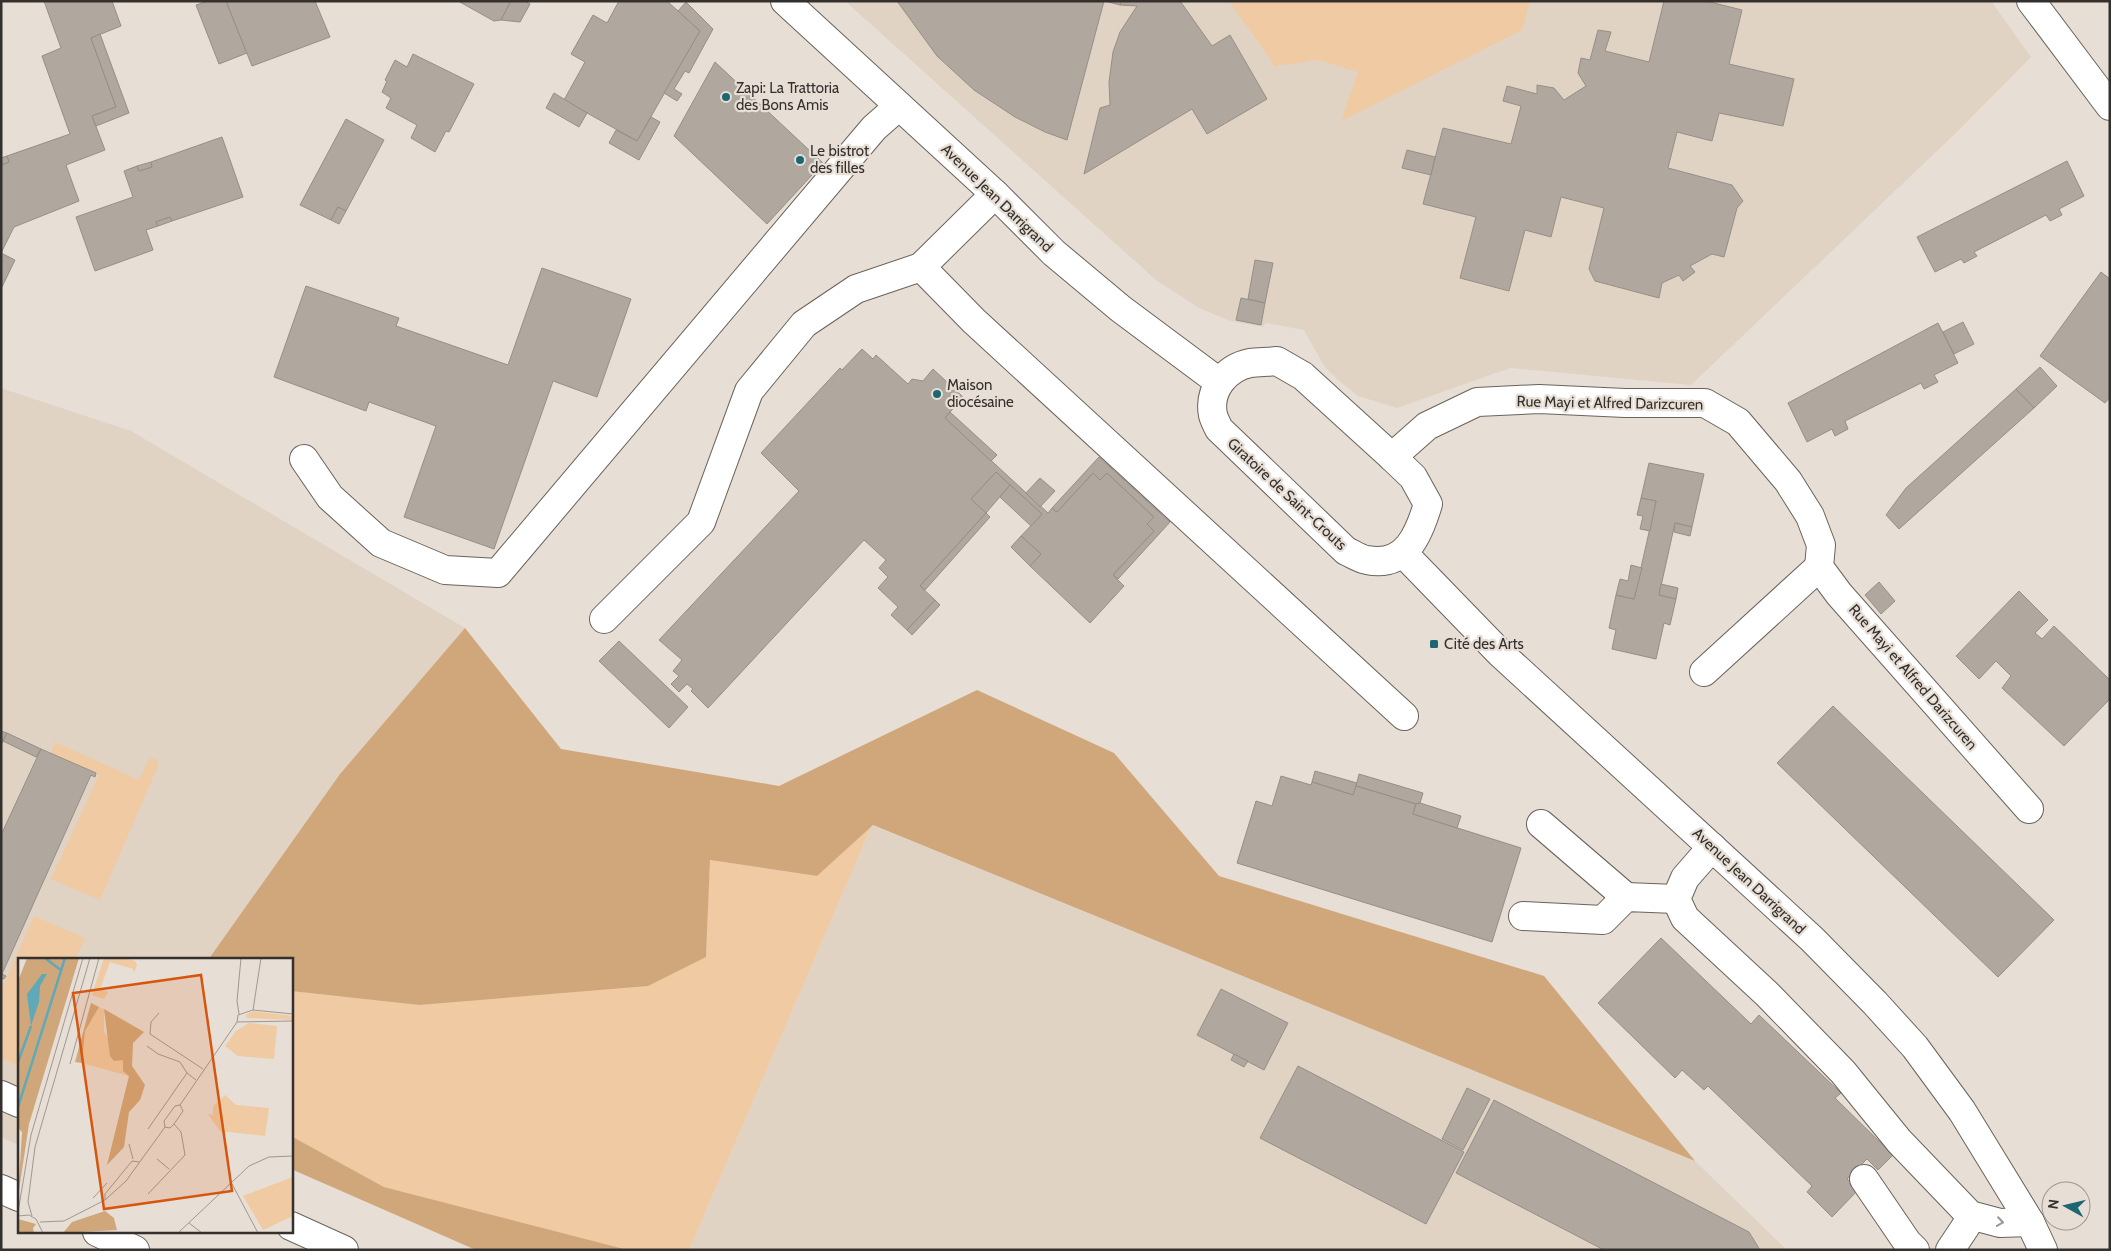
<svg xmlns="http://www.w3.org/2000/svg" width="2111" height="1251" viewBox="0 0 2111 1251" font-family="Cabin,sans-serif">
<rect width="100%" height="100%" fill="#e7ded5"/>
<g fill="#e1d3c4">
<path d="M 845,1 L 1991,1 L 2031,57 L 1959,130 L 1691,385 L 1510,368 L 1397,408 L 1358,396 L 1336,378 L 1324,366 L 1304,330 L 1266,323 L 1263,327 L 1230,321 L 1199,308 L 1156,280 Z"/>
<path d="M 1,388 L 131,431 L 465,628 L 340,774 L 208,960 L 19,960 L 19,1145 L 1,1137 Z"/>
<path d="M 872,825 L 1695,1161 L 1787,1250 L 689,1250 Z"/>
</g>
<g fill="#efcaa2">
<path d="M 1229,1 L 1530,1 L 1522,30 L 1341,121 L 1358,72 L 1319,60 L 1275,66 Z"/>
<path d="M 55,742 L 139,780 L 150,757 L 157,760 L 158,766 L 100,900 L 51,879 L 99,775 L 51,753 Z"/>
<path d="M 872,825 L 689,1250 L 628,1250 L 384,1187 L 291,1136 L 291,991 L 419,1005 L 706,956 L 710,860 L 817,876 Z"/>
<path d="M 34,916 L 85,938 L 76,957 L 84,960 L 19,960 L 19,1066 L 1,1058 L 1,986 L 3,986 Z"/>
</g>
<g fill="#d0a77b">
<path d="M 465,628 L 561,749 L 779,786 L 977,690 L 1114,753 L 1219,876 L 1544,976 L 1695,1161 L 873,825 L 817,876 L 710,860 L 706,957 L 648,986 L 419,1005 L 291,991 L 291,960 L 208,960 L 340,774 Z"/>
<path d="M 291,1136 L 384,1187 L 628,1250 L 476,1250 L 291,1169 Z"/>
</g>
<g fill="#b0a79f" stroke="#968f86">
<path d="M 44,1 L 112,1 L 121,26 L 91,38 L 116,107 L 92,116 L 105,150 L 66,165 L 79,201 L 14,227 L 1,253 L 15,260 L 1,289 L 1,165 L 9,162 L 7,156 L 70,134 L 42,56 L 61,48 Z"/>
<path d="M 208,1 L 226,1 L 247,53 L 219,64 L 196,5 Z"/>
<path d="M 226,1 L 315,1 L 330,37 L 252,66 Z"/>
<path d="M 458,1 L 511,1 L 501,20 L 494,21 Z"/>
<path d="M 511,1 L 525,1 L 530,4 L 520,22 L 501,20 Z"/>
<path d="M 619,1 L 667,1 L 700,31 L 637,141 L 564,100 L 585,62 L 571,54 L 593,15 L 607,23 Z"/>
<path d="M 897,1 L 1104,1 L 1067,140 L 1045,132 L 1015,117 L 974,90 L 937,56 Z"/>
<path d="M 1105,1 L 1121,1 L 1120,5 Z"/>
<path d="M 1121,1 L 1180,1 L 1212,46 L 1230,35 L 1267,99 L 1207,134 L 1192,109 L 1084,174 L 1100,108 L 1110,105 L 1109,82 L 1113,52 L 1120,32 L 1137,6 L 1120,5 Z"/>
<path d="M 1664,1 L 1706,1 L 1742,10 L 1729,64 L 1794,79 L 1783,126 L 1719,113 L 1712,141 L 1677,132 L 1668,168 L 1732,185 L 1743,201 L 1737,208 L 1724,257 L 1712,254 L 1690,266 L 1695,272 L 1683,281 L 1679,275 L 1662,283 L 1659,298 L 1595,281 L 1589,269 L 1604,208 L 1561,197 L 1551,237 L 1525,230 L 1509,291 L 1460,278 L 1476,217 L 1423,204 L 1443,128 L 1511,144 L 1521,106 L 1503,101 L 1507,86 L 1537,94 L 1537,85 L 1554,88 L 1564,100 L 1586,86 L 1578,73 L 1581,58 L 1590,60 L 1598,30 L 1611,32 L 1605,51 L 1649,62 Z"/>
<path d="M 686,2 L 713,29 L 689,73 L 685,71 L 674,89 L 682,94 L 677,101 L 664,93 L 700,31 L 678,11 Z"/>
<path d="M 100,34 L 129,113 L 96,126 L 92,116 L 116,107 L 91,38 Z"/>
<path d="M 413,54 L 474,84 L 449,132 L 446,131 L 435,152 L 411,138 L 417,125 L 386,108 L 391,98 L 382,92 L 387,81 L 385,80 L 395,60 L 407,67 Z"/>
<path d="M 715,62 L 823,163 L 767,224 L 674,136 Z"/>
<path d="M 554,93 L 587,113 L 579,127 L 546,108 Z"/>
<path d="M 651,117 L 660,122 L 639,160 L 609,143 L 616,130 L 637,141 Z"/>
<path d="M 346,119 L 384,140 L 346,211 L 338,207 L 331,220 L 300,205 Z"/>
<path d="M 222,137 L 243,197 L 172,221 L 170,217 L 156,222 L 158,226 L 146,230 L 153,250 L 95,271 L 76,217 L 133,197 L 124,171 L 137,166 L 139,171 L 152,167 L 151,162 Z"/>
<path d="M 1407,150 L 1435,157 L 1431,175 L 1402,168 Z"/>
<path d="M 7,156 L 9,162 L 1,165 L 1,158 Z"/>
<path d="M 2067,161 L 2084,196 L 2059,209 L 2062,215 L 2050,221 L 2046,215 L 1974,252 L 1977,256 L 1964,263 L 1961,259 L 1935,272 L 1917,237 Z"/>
<path d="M 151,162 L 152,167 L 139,171 L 137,166 Z"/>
<path d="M 338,207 L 346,211 L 339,224 L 331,220 Z"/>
<path d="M 170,217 L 172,221 L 158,226 L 156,222 Z"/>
<path d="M 1255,260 L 1273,263 L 1265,303 L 1248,299 Z"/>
<path d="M 542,268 L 631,299 L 597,397 L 553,381 L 494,549 L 404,517 L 436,426 L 369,402 L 366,411 L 274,377 L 306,286 L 399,318 L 396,326 L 508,365 Z"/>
<path d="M 2101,272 L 2110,279 L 2110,397 L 2105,403 L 2040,356 Z"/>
<path d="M 1241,298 L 1265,303 L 1261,325 L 1236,320 Z"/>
<path d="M 1963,322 L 1974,344 L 1954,354 L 1943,332 Z"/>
<path d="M 1938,323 L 1958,363 L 1934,375 L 1938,382 L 1924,389 L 1921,383 L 1845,421 L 1848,429 L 1835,436 L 1832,429 L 1807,442 L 1788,403 Z"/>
<path d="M 862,349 L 873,359 L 876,355 L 908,384 L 912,379 L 923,381 L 933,369 L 963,397 L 945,418 L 1048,513 L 1052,508 L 1057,512 L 1093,473 L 1100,480 L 1107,473 L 1154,517 L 1147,524 L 1154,531 L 1113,575 L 1124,586 L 1090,623 L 1030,566 L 1041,554 L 1021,536 L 1042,514 L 996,472 L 971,499 L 986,513 L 920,586 L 935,600 L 907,630 L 891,615 L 898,607 L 878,588 L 888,577 L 879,568 L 886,560 L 864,540 L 708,708 L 691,691 L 693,689 L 687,684 L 679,692 L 671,684 L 679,676 L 673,671 L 682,660 L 659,640 L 799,491 L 761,453 L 840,368 L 842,370 Z"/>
<path d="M 2040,367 L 2057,386 L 2034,408 L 2016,389 Z"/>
<path d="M 2016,389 L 2034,408 L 1899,529 L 1886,515 L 1906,488 Z"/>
<path d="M 950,412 L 997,455 L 991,461 L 945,418 Z"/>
<path d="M 1099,457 L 1170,522 L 1118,579 L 1113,575 L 1154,531 L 1147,524 L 1154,517 L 1107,473 L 1100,480 L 1093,473 L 1057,512 L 1052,508 Z"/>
<path d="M 1649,463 L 1704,474 L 1692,527 L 1675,523 L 1659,595 L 1676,599 L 1670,625 L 1664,623 L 1656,659 L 1612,649 L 1616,630 L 1609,628 L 1616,595 L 1634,599 L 1656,501 L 1641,498 Z"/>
<path d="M 996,472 L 1010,485 L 986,513 L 971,499 Z"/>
<path d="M 1040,478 L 1055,491 L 1040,507 L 1026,493 Z"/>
<path d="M 1010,485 L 1042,514 L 1031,526 L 1000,497 Z"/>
<path d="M 1641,498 L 1656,501 L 1650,531 L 1640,529 L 1643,516 L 1637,515 Z"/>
<path d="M 986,513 L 990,517 L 925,590 L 920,586 Z"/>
<path d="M 1675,523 L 1692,527 L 1690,536 L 1674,532 Z"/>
<path d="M 1021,536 L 1041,554 L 1030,566 L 1011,547 Z"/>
<path d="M 1631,565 L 1642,568 L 1634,599 L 1616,595 L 1620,579 L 1628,581 Z"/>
<path d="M 1879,582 L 1895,601 L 1881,614 L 1865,595 Z"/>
<path d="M 1661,584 L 1678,588 L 1676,599 L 1659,595 Z"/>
<path d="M 2019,591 L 2048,620 L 2035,633 L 2042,639 L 2054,626 L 2110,680 L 2110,699 L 2064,746 L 2002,688 L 2011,676 L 1996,661 L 1979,679 L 1956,656 Z"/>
<path d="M 935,600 L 940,605 L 912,635 L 907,630 Z"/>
<path d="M 619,641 L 688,707 L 669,728 L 599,661 Z"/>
<path d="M 1833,706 L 2054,920 L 1998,977 L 1777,763 Z"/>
<path d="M 1,731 L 7,733 L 1,745 Z"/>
<path d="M 7,733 L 41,749 L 36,757 L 3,741 Z"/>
<path d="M 41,749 L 96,773 L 95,777 L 91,775 L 2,974 L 6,976 L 4,979 L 1,978 L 1,835 Z"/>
<path d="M 1315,771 L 1357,783 L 1353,795 L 1312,782 Z"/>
<path d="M 1359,774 L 1423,793 L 1420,803 L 1416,804 L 1356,786 Z"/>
<path d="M 1281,776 L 1311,785 L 1312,782 L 1353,795 L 1356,786 L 1416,804 L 1413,814 L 1521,848 L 1492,942 L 1237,863 L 1256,801 L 1272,806 Z"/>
<path d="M 1420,803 L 1461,816 L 1457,828 L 1413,814 L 1416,804 Z"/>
<path d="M 1661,938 L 1751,1024 L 1759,1015 L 1841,1093 L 1835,1098 L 1893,1155 L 1878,1170 L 1867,1159 L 1847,1179 L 1859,1189 L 1832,1217 L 1807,1192 L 1812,1186 L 1708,1086 L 1704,1090 L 1682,1070 L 1675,1078 L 1598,1003 Z"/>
<path d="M 1221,989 L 1288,1023 L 1264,1070 L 1197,1035 Z"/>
<path d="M 1234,1054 L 1248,1061 L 1244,1067 L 1231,1060 Z"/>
<path d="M 1298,1066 L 1464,1152 L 1426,1224 L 1260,1138 Z"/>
<path d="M 1467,1088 L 1490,1099 L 1463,1150 L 1442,1139 Z"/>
<path d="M 1494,1100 L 1749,1232 L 1760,1250 L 1604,1250 L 1456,1173 Z"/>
</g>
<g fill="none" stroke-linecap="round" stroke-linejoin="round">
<defs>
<g id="minor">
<path d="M 785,1 L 995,194 L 1054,253 L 1121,309 L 1219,382"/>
<path d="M 2031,1 L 2110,106"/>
<path d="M 995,194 L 921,267 L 974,321 L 1404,716"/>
<path d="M 1277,361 L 1303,376 L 1392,457 L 1413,477 L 1428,504 C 1419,534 1406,568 1367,560 C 1360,559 1353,554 1346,551 L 1219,429 C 1217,425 1214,419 1213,415 C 1208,390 1226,368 1250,363 C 1259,362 1268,362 1277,361 Z"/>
<path d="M 1392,457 L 1427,426 L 1477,402 L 1539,399 L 1625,403 L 1705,403 L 1738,422 L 1788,481 L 1810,516 L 1821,545 L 1819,567 L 1839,594 L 2029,809"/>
<path d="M 304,459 L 330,497 L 381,543 L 445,570 L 498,573 L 874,128 L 899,106"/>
<path d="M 1404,554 L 1501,654 L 1812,939 L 1875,1003 L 1915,1047 L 1962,1111 L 2030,1222 L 2043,1250"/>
<path d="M 604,619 L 701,522 L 749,391 L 804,324 L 856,289 L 921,267"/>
<path d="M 1704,672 L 1819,567"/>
<path d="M 1541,824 L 1626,897"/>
<path d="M 1712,847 L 1685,878 L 1676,899 L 1685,918 L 1767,994 L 1843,1072 L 1899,1141 L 1970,1215 L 2000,1223 L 2030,1222"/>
<path d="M 1523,916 L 1603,920 L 1626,897 L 1676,899"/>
<path d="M 1,1095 L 19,1103"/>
<path d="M 1864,1179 L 1907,1242 L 1915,1250"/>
<path d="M 291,1226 L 344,1250"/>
<path d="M 1950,1250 L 1966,1226 L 1970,1215"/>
</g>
<g id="major">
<path d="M 1,1189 L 19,1197"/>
<path d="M 97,1232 L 135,1250"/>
</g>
</defs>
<use href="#minor" stroke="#6a635b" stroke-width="30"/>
<use href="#major" stroke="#6a635b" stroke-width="30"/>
<use href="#minor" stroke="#fff" stroke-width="28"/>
<use href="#major" stroke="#fff" stroke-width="28"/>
</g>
<defs><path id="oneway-chevron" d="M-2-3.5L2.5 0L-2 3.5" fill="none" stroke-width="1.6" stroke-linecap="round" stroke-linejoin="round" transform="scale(1.25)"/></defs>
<use stroke="#9a9896" href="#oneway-chevron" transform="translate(2000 1222) rotate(8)"/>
<g fill="#1c6772" stroke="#e7ded5" stroke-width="2">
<circle cx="726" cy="97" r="5"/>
<circle cx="800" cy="160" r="5"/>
<circle cx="937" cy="394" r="5"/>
<rect x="1429" y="639" width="10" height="10" rx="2.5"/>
</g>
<g text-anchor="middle" stroke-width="4.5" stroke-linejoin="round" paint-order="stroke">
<g font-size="15" fill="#34302d" stroke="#e7ded5" text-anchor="start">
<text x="736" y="93">Zapi: La Trattoria<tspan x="736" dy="17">des Bons Amis</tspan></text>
<text x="810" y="156">Le bistrot<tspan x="810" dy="17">des filles</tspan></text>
<text x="947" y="390">Maison<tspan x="947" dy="17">diocésaine</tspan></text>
<text x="1444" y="649">Cité des Arts</text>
</g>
<g font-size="15" fill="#34302d" stroke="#e7ded5">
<text transform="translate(997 198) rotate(44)" y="5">Avenue Jean Darrigrand</text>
<text transform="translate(1610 403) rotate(1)" y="5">Rue Mayi et Alfred Darizcuren</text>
<text transform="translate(1287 494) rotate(43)" y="5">Giratoire de Saint-Crouts</text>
<text transform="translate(1913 677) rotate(49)" y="5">Rue Mayi et Alfred Darizcuren</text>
<text transform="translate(1749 881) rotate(43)" y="5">Avenue Jean Darrigrand</text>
</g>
</g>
<g transform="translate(18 958)">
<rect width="275" height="275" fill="#e7ded5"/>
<path d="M 86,0 L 106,0 L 117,3 L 119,7 L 116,15 L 115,11 L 92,4 L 82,31 L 90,34 L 86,41 L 74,37 ZM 81,49 L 86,51 L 86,74 L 105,102 L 111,118 L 64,105 L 67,73 ZM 235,53 L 275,58 L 275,62 L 229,60 L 228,57 ZM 231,65 L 259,68 L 256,101 L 220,98 L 207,88 L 218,73 ZM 207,137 L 218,147 L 251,150 L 247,178 L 202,173 L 190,156 L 195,157 L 195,148 ZM 275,219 L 275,258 L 245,272 L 225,238 Z" fill="#efcaa2"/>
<path d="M 9,0 L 61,0 L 11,166 L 0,239 L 4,174 L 1,171 L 0,175 L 0,23 ZM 73,45 L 81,49 L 67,73 L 64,105 L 57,104 ZM 86,51 L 126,74 L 115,85 L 114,108 L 127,127 L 122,142 L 111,154 L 106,189 L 89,207 L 111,118 L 105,113 L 105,102 L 96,103 L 92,98 ZM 87,253 L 96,260 L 99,272 L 45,275 L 54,264 ZM 0,261 L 18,266 L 15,270 L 16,275 L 0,275 Z" fill="#d0a77b"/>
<path d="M 24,16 L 29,16 L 22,28 L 21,44 L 13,68 L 9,36 Z" fill="#60a9b6"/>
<path fill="none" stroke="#60a9b6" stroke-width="2.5" d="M 27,0 L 44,13M 0,104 L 13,68M 0,149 L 47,0"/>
<path fill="none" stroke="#9f9892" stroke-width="1" d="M 235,52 L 243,0M 141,55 L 133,64 L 132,76 L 185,111M 221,56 L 219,43 L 223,0M 219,64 L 220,57 L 235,52 L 275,56M 219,64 L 275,63M 129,88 L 140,96 L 162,104 L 169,115M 52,106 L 81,0M 162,147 L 219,64M 147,169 L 152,170 L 156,166 L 165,153 L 162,147M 147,169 L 146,163 L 157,148 L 162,147M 130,171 L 169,115 L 178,122M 111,186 L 115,201M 139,201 L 151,211M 213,224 L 240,275M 130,236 L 167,197 L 163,174 L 156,166M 75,240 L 89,225M 87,242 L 87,236 L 114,203 L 121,204M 0,254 L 13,177 L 65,0M 0,258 L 11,257 L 18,261 L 25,275M 14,258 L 10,244 L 17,189 L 72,0M 22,264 L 46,263 L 87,242 L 108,223 L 147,169M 171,265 L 184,275M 160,275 L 231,208 L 251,199 L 275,198"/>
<path fill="#d6550f" fill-opacity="0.15" stroke="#d6550f" stroke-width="2.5" d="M 183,17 L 214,233 L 86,251 L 55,35 Z"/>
<rect width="275" height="275" fill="none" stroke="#34302d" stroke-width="2.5"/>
</g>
<rect width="2111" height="1251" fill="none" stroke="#34302d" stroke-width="5"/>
<g transform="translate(2066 1206) rotate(278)"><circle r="24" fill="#e7ded5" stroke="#9f9892"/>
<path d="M0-4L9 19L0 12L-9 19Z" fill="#1c6772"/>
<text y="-8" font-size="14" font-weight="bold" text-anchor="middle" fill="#34302d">N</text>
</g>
</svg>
